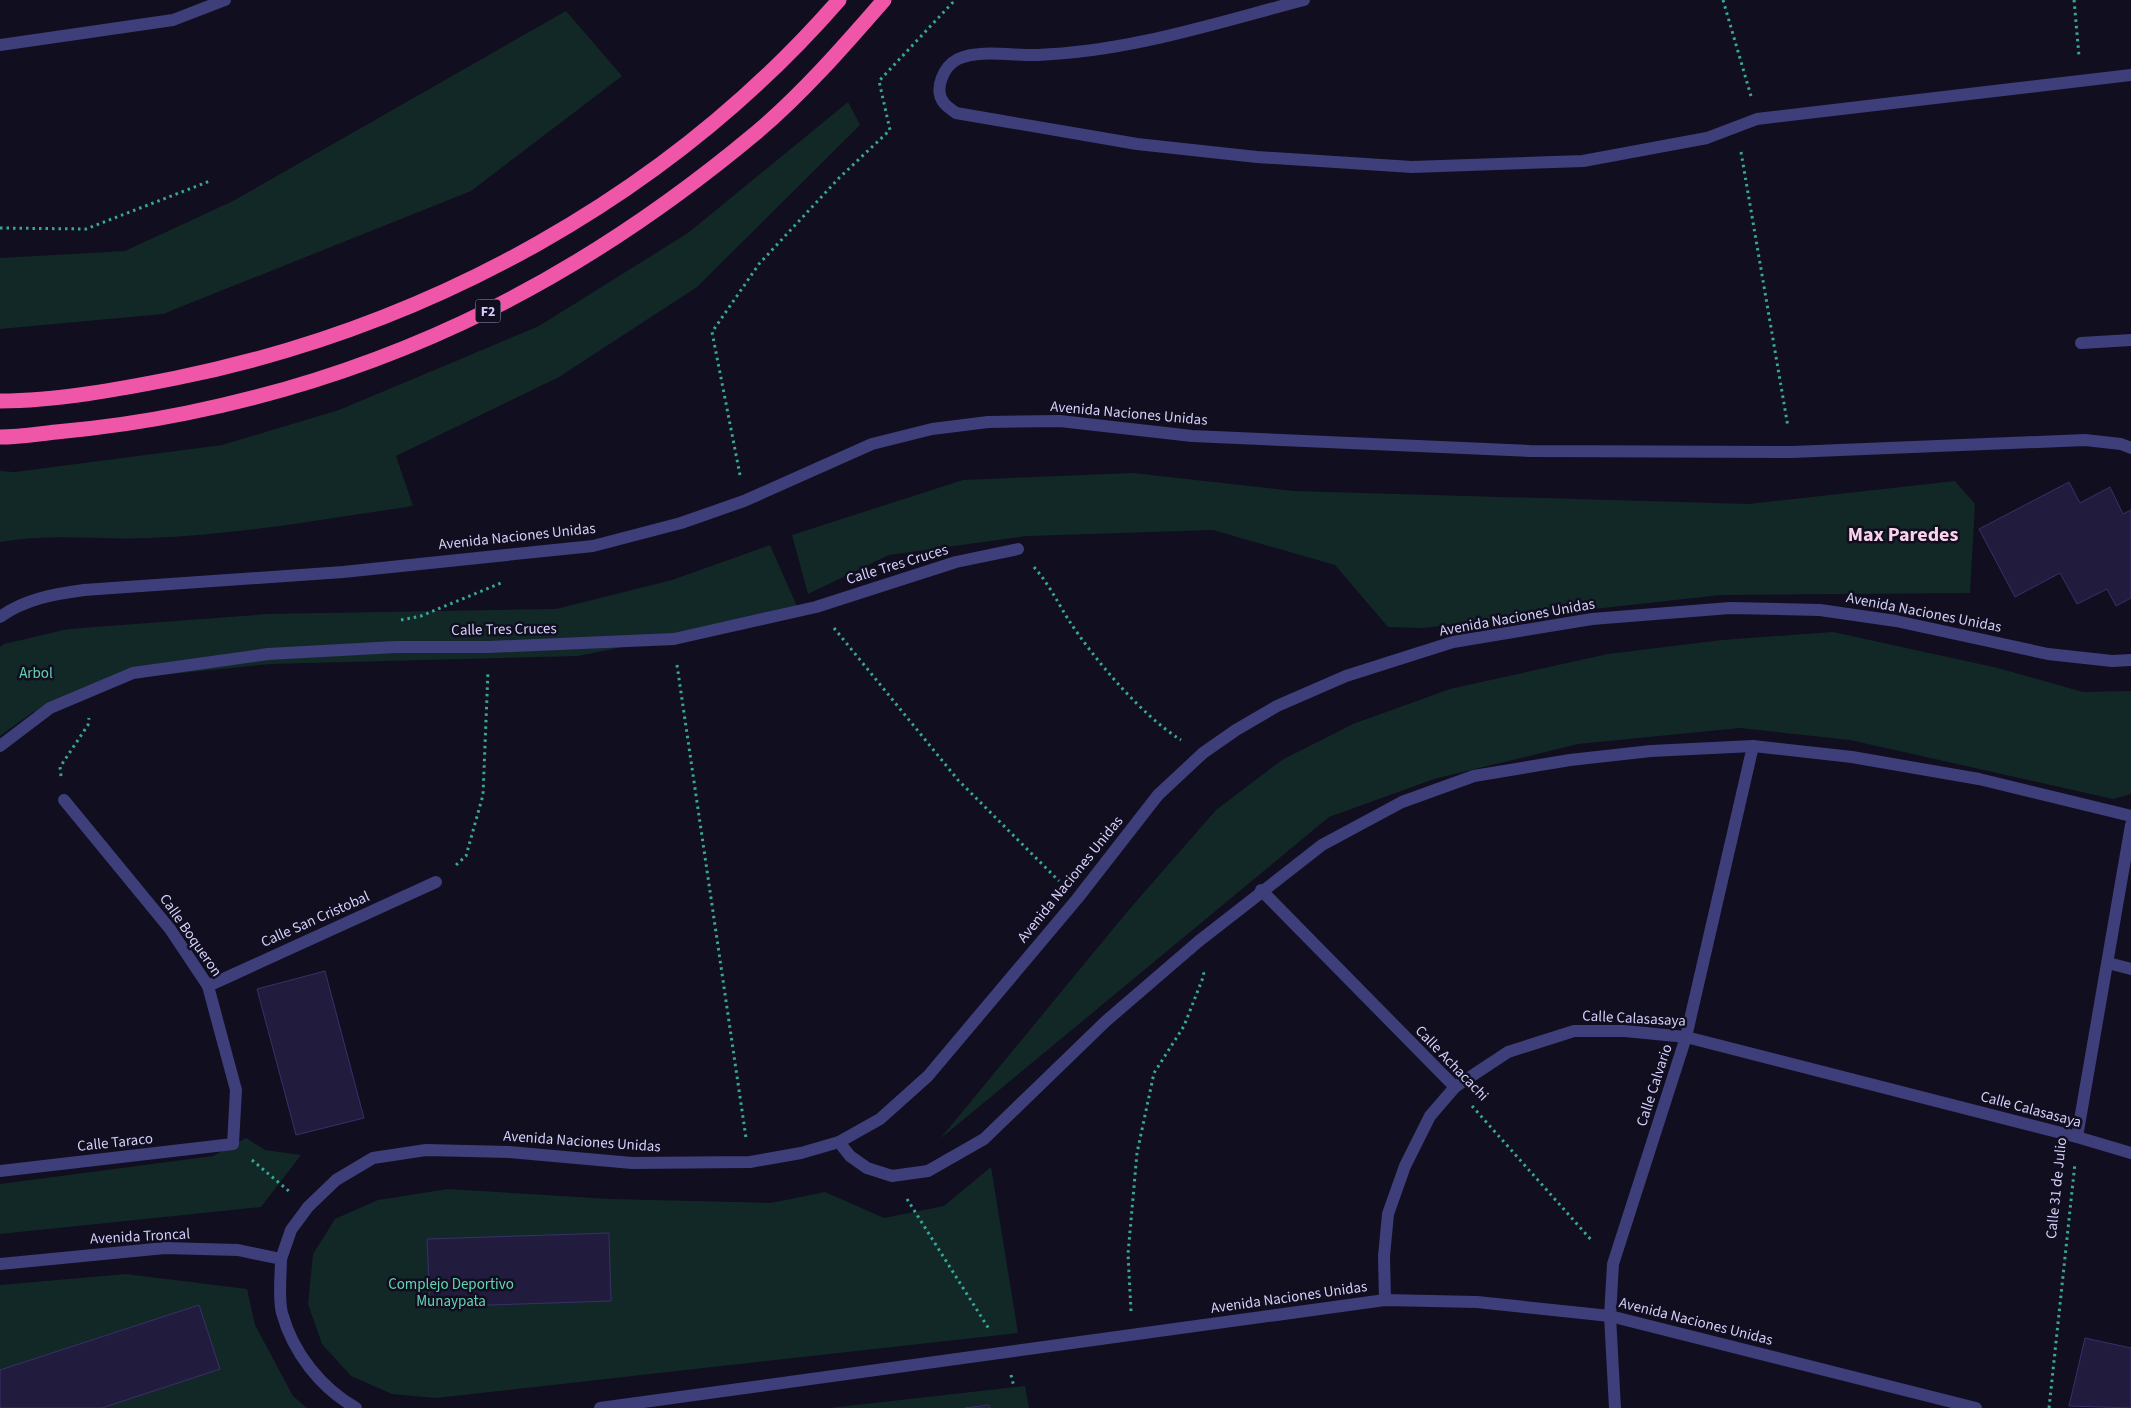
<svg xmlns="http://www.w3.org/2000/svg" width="2131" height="1408" viewBox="0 0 2131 1408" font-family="'Source Sans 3',sans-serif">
<rect width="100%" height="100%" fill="#100e1f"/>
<g fill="#122826">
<path d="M 566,11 L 622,76 L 471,191 L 163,314 L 0,329 L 0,258 L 125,251 L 233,201 Z"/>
<path d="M 848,102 L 860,125 L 697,287 L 559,377 L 396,456 L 413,506 C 325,519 237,535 148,538 C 99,540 49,533 0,542 L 0,471 L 15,472 L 222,445 L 339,410 L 539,326 L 688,233 Z"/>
<path d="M 1133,473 L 1294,491 L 1749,504 L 1955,481 L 1975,504 L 1970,593 L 1721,595 L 1422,628 L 1388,627 L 1335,565 L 1213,530 L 1027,536 L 889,555 L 808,594 L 792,535 L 963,480 Z"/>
<path d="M 770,545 L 799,611 L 578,656 L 270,664 L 132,678 L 33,712 L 0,736 L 0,647 L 4,644 L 68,629 L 268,614 L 556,609 L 672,580 Z"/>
<path d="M 1833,632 L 1998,668 L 2083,692 L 2131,691 L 2131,794 L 2113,799 L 1850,740 L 1740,728 L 1578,744 L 1434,779 L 1329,817 L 940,1139 L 1127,912 L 1216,810 L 1282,760 L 1353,724 L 1450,689 L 1608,654 L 1722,640 Z"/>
<path d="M 246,1138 L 265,1150 L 301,1155 L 261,1207 L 0,1234 L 0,1184 L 213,1156 Z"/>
<path d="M 991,1167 L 1018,1333 L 436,1398 L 392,1394 L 351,1376 L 322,1344 L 308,1304 L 313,1254 L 335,1219 L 378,1200 L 448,1189 L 610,1199 L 771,1203 L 825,1192 L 884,1218 L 944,1206 Z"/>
<path d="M 126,1274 L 247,1289 L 255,1325 L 293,1396 L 307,1408 L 0,1408 L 0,1285 Z"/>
<path d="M 1025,1386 L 1029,1408 L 829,1408 Z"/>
</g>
<g fill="#211c3e" stroke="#383068">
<path d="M 2069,482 L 2080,503 L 2110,487 L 2123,514 L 2131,510 L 2131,598 L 2116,606 L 2107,589 L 2077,604 L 2060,573 L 2015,597 L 1979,529 Z"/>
<path d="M 325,971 L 364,1118 L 296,1135 L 257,989 Z"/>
<path d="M 609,1233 L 611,1301 L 430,1307 L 427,1239 Z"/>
<path d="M 199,1305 L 220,1369 L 102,1408 L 0,1408 L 0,1370 Z"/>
<path d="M 2085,1338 L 2131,1348 L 2131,1408 L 2069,1406 Z"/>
<path d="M 989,1405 L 990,1408 L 965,1408 Z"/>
</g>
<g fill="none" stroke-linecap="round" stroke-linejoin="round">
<g stroke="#38a79a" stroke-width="3" stroke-dasharray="2.5 4" stroke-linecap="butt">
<path d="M 1723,0 L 1751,96"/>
<path d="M 2074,0 L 2079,56"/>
<path d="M 1741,152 L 1788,427"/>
<path d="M 0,228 L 86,229 L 210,181"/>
<path d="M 740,475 L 712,332 L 759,264 L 839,178 L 890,130 L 879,81 L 955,0"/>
<path d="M 1034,567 C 1048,583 1057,601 1068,619 C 1093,658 1142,716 1181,740"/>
<path d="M 401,620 L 421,616 L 501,583"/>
<path d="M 834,628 L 958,780 L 1059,881"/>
<path d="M 677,665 L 746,1138"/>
<path d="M 61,776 L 60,767 L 88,725 L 89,718"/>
<path d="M 456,865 L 466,856 L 483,795 L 488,671"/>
<path d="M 1472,1106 L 1593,1242"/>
<path d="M 252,1160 L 290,1192"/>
<path d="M 907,1199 L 989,1329"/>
<path d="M 1131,1311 L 1128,1254 L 1137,1153 L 1154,1073 L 1184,1026 L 1204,975 L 1203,970"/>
<path d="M 1011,1375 L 1014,1387"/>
<path d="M 2049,1408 L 2075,1163"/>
</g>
<path stroke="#3d3e7a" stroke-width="12" d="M 2081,343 L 2131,340"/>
<path stroke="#3d3e7a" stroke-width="12" d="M 1610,1316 L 1613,1264 L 1686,1037"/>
<g stroke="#3d3e7a" stroke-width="12">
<path d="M 1304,0 C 1216,23 1128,52 1037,55 C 1016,56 978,49 958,59 C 944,66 933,89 944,103 C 947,107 952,110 956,113 L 1137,144 L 1257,157 L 1412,167 L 1583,161 L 1707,138 L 1757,119 L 2131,75"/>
<path d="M 0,45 L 173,20 L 225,0"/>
<path d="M 0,617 C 25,599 54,594 84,590 L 343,572 L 593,546 L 681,523 L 744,501 L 872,444 L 932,429 L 988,422 L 1060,421 L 1192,436 L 1529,451 L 1792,452 L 2085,440 L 2121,444 L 2131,448"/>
<path d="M 0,746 L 50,708 L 133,673 L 268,654 L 396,647 L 489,647 L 674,639 L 816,607 L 956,562 L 1018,549"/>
<path d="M 1261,890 L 1455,1087"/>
<path d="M 2108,963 L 2131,969"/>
<path d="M 208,986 L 436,882"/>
<path d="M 1686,1037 L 1753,746"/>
<path d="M 2077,1137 L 2131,825"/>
<path d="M 839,1142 L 850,1156 L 867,1168 L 892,1176 L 928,1171 L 984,1139 L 1106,1021 L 1199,941 L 1322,845 L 1402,802 L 1474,776 L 1570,760 L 1651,751 L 1753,746 L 1852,757 L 1979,779 L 2131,816"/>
<path d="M 0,1171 L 233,1144 L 236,1090 L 208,986 L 170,929 L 64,800"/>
<path d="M 281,1259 L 291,1230 L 308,1207 L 336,1180 L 373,1158 L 426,1150 L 509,1152 L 632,1163 L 750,1162 L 801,1153 L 839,1142 L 880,1119 L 928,1076 L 1077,899 L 1158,795 L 1203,753 L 1236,730 L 1277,706 L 1346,676 L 1453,642 L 1592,619 L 1730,608 L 1820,610 L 1896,621 L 2048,654 L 2112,661 L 2131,660"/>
<path d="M 1385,1300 L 1384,1256 L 1388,1214 L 1405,1166 L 1430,1116 L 1455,1087 L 1508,1052 L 1574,1031 L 1625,1031 L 1686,1037 L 2077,1137 L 2131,1153"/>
<path d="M 1610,1316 L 1615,1408"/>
</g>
<g stroke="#3d3e7a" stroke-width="12">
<path d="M 0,1264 L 165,1248 L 238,1250 L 281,1259 C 281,1275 278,1297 282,1313 C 293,1353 321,1388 356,1408"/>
<path d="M 600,1408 L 1385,1300 L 1477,1302 L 1610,1316 L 1976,1408"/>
</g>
<g stroke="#f056a8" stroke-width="15">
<path d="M 0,401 C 56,401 121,389 176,378 C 429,327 668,196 839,0"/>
<path d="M 0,437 C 19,437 37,434 56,432 C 100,428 143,422 187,413 C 405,369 586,275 757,132 C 803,93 844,46 884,0"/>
</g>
</g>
<g text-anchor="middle" stroke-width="5" stroke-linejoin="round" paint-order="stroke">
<rect fill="#100e1f" stroke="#9896b9" stroke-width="1" x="475.5" y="299.5" width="25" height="23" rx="4"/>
<g font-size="14" font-weight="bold" fill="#d3d0fb">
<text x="488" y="316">F2</text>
</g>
<g font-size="15" fill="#d3d0fb" stroke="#100e1f">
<text transform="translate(1129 413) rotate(5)" y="5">Avenida Naciones Unidas</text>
<text transform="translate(517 536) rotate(-6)" y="5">Avenida Naciones Unidas</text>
<text transform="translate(897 564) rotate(-17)" y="5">Calle Tres Cruces</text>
<text transform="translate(1924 612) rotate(11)" y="5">Avenida Naciones Unidas</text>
<text transform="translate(1517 617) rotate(-10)" y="5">Avenida Naciones Unidas</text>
<text transform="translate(504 629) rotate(-1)" y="5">Calle Tres Cruces</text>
<text transform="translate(1070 879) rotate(-51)" y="5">Avenida Naciones Unidas</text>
<text transform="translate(315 919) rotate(-24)" y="5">Calle San Cristobal</text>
<text transform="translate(191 935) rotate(55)" y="5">Calle Boqueron</text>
<text transform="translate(1634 1018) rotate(3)" y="5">Calle Calasasaya</text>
<text transform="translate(1452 1063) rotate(46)" y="5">Calle Achacachi</text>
<text transform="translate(1654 1085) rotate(-72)" y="5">Calle Calvario</text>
<text transform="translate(2031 1109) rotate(15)" y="5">Calle Calasasaya</text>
<text transform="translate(582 1141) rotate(4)" y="5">Avenida Naciones Unidas</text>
<text transform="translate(115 1142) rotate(-6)" y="5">Calle Taraco</text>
<text transform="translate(2056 1188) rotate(-84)" y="5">Calle 31 de Julio</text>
<text transform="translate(140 1236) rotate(-3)" y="5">Avenida Troncal</text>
<text transform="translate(1289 1297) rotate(-8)" y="5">Avenida Naciones Unidas</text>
<text transform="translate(1696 1321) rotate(14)" y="5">Avenida Naciones Unidas</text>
</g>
<g font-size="15" fill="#63d4b2" stroke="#100e1f">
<text x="36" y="678">Arbol</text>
<text x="451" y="1289">Complejo Deportivo<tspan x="451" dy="17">Munaypata</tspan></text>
</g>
<g font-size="20" font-weight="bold" fill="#fbd2ee" stroke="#100e1f">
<text x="1903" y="541">Max Paredes</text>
</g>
</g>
</svg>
